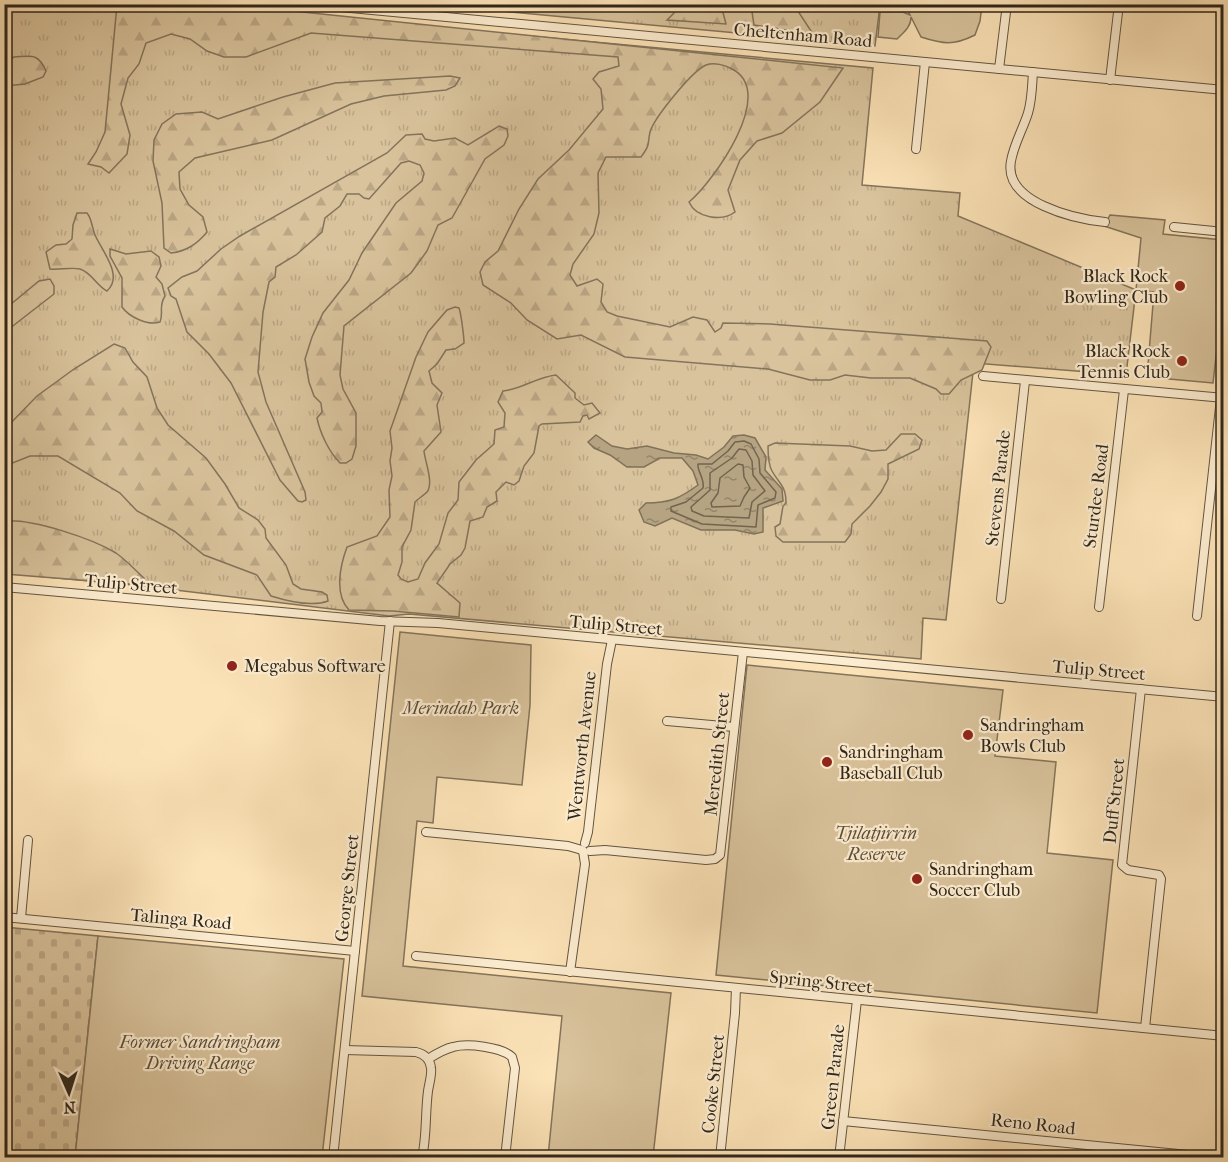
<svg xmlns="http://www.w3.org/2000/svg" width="1228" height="1162" viewBox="0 0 1228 1162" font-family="'IM FELL French Canon',serif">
<defs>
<pattern id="grass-tufts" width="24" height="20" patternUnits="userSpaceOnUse" patternTransform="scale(1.5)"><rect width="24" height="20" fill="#d9c39c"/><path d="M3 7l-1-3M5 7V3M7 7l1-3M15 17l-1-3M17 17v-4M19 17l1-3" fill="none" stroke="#bba786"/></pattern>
<pattern id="forest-firs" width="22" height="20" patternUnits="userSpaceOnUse" patternTransform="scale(1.5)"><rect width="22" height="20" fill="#d9c39c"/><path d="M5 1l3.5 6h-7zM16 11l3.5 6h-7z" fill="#bba786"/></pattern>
<pattern id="cemetery-stones" width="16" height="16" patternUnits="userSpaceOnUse" patternTransform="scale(1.5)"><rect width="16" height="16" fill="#d9c39c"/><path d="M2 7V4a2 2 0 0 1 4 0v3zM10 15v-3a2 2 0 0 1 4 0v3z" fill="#bba786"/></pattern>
<pattern id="water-ripples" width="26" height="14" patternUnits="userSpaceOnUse" patternTransform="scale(1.5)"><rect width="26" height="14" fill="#b6a382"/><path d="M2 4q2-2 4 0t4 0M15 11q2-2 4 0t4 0" fill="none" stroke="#94856a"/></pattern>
</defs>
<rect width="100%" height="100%" fill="#fce3b7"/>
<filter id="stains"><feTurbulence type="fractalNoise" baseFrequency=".00333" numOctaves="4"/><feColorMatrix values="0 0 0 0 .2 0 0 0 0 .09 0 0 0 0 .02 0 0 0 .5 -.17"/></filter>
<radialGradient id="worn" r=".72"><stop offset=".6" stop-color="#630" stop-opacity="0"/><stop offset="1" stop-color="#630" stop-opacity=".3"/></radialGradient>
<g fill="url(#grass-tufts)" stroke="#84745c" stroke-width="1.5">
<path d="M 4,5 L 196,5 L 873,68 L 862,185 L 960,193 L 958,216 L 1136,290 L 1126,375 L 974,363 L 946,620 L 923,618 L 921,659 L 409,614 L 389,616 L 142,586 L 5,573 Z"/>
<path d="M 437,5 L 880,5 L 875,46 Z"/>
</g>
<g fill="url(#forest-firs)" stroke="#84745c" stroke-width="1.5">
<path d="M 117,5 L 235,5 L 843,68 L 820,102 L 782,133 L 757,141 L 740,160 L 728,190 L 735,212 C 722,222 696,218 689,202 C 713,182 778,92 732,69 C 725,65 714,62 706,65 C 692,71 654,118 650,132 C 647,146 651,143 641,157 L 606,157 L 598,173 L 599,213 L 594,234 L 573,264 L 570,275 L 577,286 L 597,279 L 603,284 L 601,302 L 607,312 L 617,316 L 670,327 L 693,317 L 707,320 L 715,332 L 721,328 L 723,323 L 770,324 L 987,341 L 991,347 L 982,370 L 961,380 L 949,394 L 941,394 L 936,389 L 910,378 L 871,378 L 845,375 L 830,380 L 810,380 L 768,369 L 625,357 L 581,335 L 557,339 L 527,320 L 511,303 L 483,285 L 480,272 L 485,262 L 498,251 L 519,209 L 538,179 L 569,150 L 603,109 L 601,89 L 593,79 L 599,72 L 619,66 L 618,57 L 311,33 L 246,57 L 224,57 L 207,51 L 190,39 L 171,34 L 146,43 L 139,64 L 128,78 L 121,104 L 130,135 L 127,154 L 109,173 L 101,167 L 88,164 L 96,152 L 105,132 Z"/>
<path d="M 678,5 L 721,5 L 726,24 L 667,20 L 674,13 Z"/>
<path d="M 751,5 L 794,5 L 813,34 L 754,25 Z"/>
<path d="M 14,57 C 32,56 38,53 46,71 L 43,77 L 25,84 L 5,86 L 5,62 Z"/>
<path d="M 450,76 L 460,78 L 455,86 L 446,90 L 384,96 L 351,104 L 272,140 L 195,158 L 179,172 L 180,189 L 189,205 L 203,217 L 207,232 C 197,244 187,251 171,253 L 164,248 L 162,203 L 153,161 L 154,140 L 162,124 L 176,114 L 202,112 L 218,119 L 283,97 L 335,83 Z"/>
<path d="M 499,126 L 507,129 L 508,136 L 504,145 L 485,159 L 452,218 L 438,225 L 427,251 L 411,273 L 344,326 L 340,375 L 343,389 L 356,413 L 356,446 L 352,459 L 346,463 L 340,463 C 329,452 320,433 317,418 L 322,412 L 321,403 L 314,396 L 309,382 L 305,359 L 312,337 L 323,313 L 349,280 L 362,253 L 396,203 L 422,181 L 424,173 L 420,165 L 409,161 L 401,163 L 369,199 L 364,198 L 359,194 L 347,194 L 340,206 L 325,218 L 322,232 L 296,255 L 276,267 L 275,277 L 269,282 L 263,312 L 258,372 L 266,402 L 305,492 L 306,500 L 302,502 L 298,501 L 280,480 L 231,383 L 209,354 L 187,332 L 176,299 L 171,296 L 168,288 L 182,277 L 197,271 L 221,249 L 240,236 L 387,153 L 406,135 L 422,134 L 425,139 L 434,141 L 455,138 L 468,145 Z"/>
<path d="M 77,213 L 87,213 C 92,219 92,228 95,235 C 102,251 124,276 107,291 C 97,286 91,272 80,269 C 71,267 59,270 50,269 L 46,252 L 56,245 L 66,244 L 72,239 L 73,225 Z"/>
<path d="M 110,249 L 126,254 L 151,251 L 159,257 L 161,266 L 156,277 L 162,284 L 165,296 C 158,307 164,312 160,322 C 148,326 129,317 122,307 L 122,278 L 110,256 Z"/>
<path d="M 50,279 L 54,286 L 54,294 L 5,332 L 5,309 L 39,281 Z"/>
<path d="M 455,307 L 459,308 C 461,313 464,337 464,343 L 455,349 L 446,350 L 437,364 L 429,371 L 432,383 L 442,393 L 437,405 L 441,432 L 424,451 C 425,462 434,483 427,492 C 424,495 418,499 415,502 L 411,530 L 402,547 L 402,562 L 398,575 L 401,579 L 408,582 L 418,579 L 425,563 L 439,544 L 448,513 L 458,500 L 459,482 L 476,460 L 494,444 L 495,430 L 504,427 L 505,413 L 498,402 L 503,391 C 522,389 537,377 556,375 L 575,393 L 575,398 L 584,405 L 592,403 L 600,413 L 589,419 L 587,415 L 583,416 L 580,422 L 542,424 L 539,426 L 534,453 L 524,466 L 519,481 L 514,485 L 506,482 L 496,492 L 497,501 L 487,507 L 483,517 L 470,521 L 465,548 L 461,555 L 450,564 L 437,583 L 460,603 L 459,617 L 393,611 L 349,610 C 334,594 340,566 347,547 L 377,536 L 390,517 L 389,490 L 392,476 L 390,461 L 392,448 L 390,431 L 416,357 L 428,332 L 447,310 Z"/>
<path d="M 114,344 L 125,348 L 133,362 L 147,377 L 157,408 L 168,425 L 206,458 L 225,484 L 239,508 L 258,520 L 265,529 L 266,538 L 286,565 L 293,584 L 301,589 L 322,592 L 327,595 L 328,601 C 312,607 287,601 271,596 L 257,575 L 204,555 L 174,531 L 137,511 L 120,493 L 58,456 L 30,456 L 5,466 L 5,429 L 37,396 L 74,369 Z"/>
<path d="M 901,434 L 915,434 L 922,440 L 919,449 L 888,464 L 888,479 L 881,492 L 870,506 L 852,524 L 851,534 L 845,542 L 783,542 L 776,536 L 775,527 L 780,524 L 783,506 L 786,503 C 786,486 780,485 772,471 C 768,464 768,454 768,446 L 775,443 L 850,446 L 872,451 L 886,450 Z"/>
<path d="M 5,521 C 33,519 91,538 116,553 C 126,560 135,570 144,578 L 143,585 L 5,574 Z"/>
</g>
<path fill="url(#cemetery-stones)" stroke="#84745c" stroke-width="1.5" d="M 4,927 L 98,936 L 75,1157 L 5,1157 Z"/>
<g fill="#d9c39c" stroke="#84745c" stroke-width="1.5">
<path d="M 906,5 L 982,5 L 980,21 L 975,35 C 953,46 943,44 921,37 L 911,17 C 911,27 904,32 897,39 L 878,37 L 880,12 L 903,12 L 910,15 Z"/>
<path d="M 1110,215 L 1165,220 L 1163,234 L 1223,240 L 1223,339 L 1218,339 L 1213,383 L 1147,377 L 1154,292 L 1136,290 L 1141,238 L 1104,226 Z"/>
<path d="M 400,632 L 531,645 L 530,705 L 522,785 L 437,777 L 433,823 L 417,821 L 403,966 L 671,993 L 653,1157 L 597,1151 L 595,1157 L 548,1157 L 562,1016 L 362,996 Z"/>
<path d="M 747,665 L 1003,690 L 995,756 L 1056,762 L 1047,853 L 1113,860 L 1097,1013 L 716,975 Z"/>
<path d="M 98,936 L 344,959 L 322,1157 L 75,1157 Z"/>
</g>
<path fill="url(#water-ripples)" stroke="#807159" stroke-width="1.5" d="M 596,435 L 612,446 L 627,449 L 647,446 L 674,453 L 696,455 L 708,459 L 724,447 L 733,436 L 744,435 L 755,438 L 766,457 L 765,470 L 782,489 L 783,501 L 763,508 L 763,532 L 754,534 L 735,530 L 701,530 L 672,518 L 655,526 L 644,522 L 639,510 L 646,503 C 669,503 679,499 698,485 L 693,471 L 682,458 L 660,458 L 644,467 L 627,467 L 610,455 L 594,448 L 588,442 Z"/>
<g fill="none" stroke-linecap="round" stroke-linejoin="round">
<g stroke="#72644e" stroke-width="1.5">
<path d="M 744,441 L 751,444 L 759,459 L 760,473 L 776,492 L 775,498 L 758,505 L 756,527 L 702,524 L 671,511 L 671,507 L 686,502 L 703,488 C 705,479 697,471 698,464 L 712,464 L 728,451 L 735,442 Z"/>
<path d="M 739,449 L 746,450 L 752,461 L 753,475 L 765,491 L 752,502 L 749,518 L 704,516 L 692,511 L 691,507 L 710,490 L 710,473 L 732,458 Z"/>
<path d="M 738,464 L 743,465 L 744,477 L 750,488 L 744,497 L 740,506 L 712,507 L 711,503 L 718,493 L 720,478 Z"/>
</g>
<defs>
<g id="minor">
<path d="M 308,4 L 1224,90"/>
<path d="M 999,69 L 1007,4"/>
<path d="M 1033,72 C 1032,86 1032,100 1028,113 C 1023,129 1014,144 1011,161 C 1003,203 1076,219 1105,222"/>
<path d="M 1110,80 L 1119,4"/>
<path d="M 916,149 L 925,62"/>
<path d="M 1174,227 L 1224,232"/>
<path d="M 983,376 L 1224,398"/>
<path d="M 4,587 L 380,621 L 438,623 L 1224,697"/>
<path d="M 1001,599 L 1025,381"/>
<path d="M 1099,607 L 1124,390"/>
<path d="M 1197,616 L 1221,398"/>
<path d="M 1141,689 L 1122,865 L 1128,870 L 1159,875 L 1161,879 L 1145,1028"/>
<path d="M 667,721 L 734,727"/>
<path d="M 426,832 L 568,846 L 582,850"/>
<path d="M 585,843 L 588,832 L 607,664 L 612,640"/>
<path d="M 590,851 L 605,850 L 706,860 L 715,859 L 720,855 L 743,652"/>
<path d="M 4,917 L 355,951"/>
<path d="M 21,918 L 28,840"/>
<path d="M 416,956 L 1224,1036"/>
<path d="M 570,972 L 585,864 L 583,851"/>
<path d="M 345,1050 L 416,1052 C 424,1054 430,1059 431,1068 C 432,1075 429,1084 428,1091 C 425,1114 427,1135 422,1158"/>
<path d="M 428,1059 C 436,1054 444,1049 453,1047 C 467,1043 502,1047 512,1057 L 515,1068 L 505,1158"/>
<path d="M 843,1121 L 1219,1158"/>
<path d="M 333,1158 L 390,621"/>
<path d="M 720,1158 L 735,1013 L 736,988"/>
<path d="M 839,1158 L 857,1000"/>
</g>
</defs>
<use href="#minor" stroke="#625542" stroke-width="10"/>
<use href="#minor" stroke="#fdedd0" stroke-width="8"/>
</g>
<g fill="#8f2418" stroke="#fdedd0" stroke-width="2">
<circle cx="1180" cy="286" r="6"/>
<circle cx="1182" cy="361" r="6"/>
<circle cx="232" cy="666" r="6"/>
<circle cx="968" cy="735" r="6"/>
<circle cx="827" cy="762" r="6"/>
<circle cx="917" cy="879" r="6"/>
</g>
<g text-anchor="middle" stroke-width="4.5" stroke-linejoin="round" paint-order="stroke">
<g font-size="18" fill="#2f261b" stroke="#fdedd0">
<text transform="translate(803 35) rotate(5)" y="6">Cheltenham Road</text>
<text transform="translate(998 488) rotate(-84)" y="6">Stevens Parade</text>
<text transform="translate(1096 496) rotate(-83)" y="6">Sturdee Road</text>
<text transform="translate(131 584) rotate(5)" y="6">Tulip Street</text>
<text transform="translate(616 625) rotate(5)" y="6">Tulip Street</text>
<text transform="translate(1099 670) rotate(5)" y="6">Tulip Street</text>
<text transform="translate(582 746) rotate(-84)" y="6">Wentworth Avenue</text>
<text transform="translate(717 754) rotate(-84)" y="6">Meredith Street</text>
<text transform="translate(1114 801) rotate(-84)" y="6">Duff Street</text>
<text transform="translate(347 888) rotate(-84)" y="6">George Street</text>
<text transform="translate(181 919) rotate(5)" y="6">Talinga Road</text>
<text transform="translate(821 982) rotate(6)" y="6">Spring Street</text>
<text transform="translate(833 1077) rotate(-84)" y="6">Green Parade</text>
<text transform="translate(713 1084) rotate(-84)" y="6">Cooke Street</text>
<text transform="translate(1033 1124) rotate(6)" y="6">Reno Road</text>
</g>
<g font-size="18" fill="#2f261b" stroke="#fdedd0" text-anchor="start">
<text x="1168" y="282" text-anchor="end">Black Rock<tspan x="1168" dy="21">Bowling Club</tspan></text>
<text x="1170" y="357" text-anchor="end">Black Rock<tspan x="1170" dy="21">Tennis Club</tspan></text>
<text x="244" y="672">Megabus Software</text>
<text x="980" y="731">Sandringham<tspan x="980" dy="21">Bowls Club</tspan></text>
<text x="839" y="758">Sandringham<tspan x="839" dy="21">Baseball Club</tspan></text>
<text x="929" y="875">Sandringham<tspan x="929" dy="21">Soccer Club</tspan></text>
</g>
<g font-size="18" font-style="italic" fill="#5a4d3b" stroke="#fdedd0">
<text x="461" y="714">Merindah Park</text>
<text x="876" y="839">Tjilatjirrin<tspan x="876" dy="21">Reserve</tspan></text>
<text x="200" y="1048">Former Sandringham<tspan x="200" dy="21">Driving Range</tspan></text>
</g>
</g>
<rect width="1228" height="1162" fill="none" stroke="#fce3b7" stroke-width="24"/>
<rect x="6" y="6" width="1216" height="1150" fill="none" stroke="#2f261b" stroke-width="3"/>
<rect x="12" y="12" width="1204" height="1138" fill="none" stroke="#2f261b" stroke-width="1.5"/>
<g transform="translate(69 1093) rotate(177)" stroke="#fdedd0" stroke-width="4.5" paint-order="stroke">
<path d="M0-4.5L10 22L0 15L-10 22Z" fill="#2f261b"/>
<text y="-9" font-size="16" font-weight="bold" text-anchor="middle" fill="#2f261b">N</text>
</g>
<rect width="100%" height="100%" filter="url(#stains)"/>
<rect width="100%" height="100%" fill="url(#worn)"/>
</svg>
